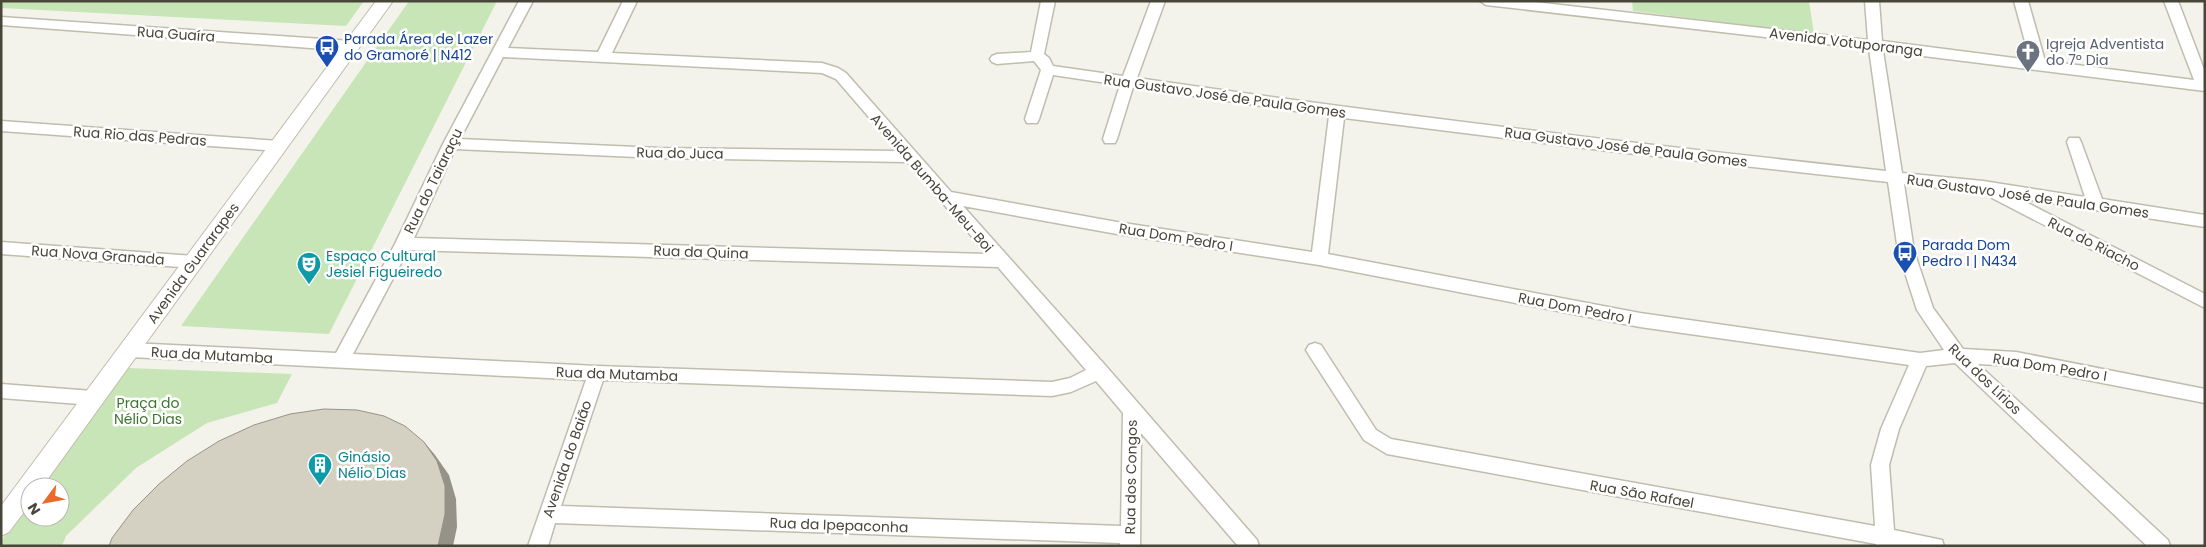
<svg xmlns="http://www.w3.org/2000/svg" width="2206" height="547" viewBox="0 0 2206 547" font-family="Poppins,sans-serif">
<rect width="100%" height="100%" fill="#f4f3eb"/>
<g fill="#c8e5b8">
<path d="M 1,1 L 364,1 L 346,26 L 1,8 Z"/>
<path d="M 409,1 L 497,1 L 329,334 L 181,326 Z"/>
<path d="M 1632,1 L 1809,1 L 1814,34 L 1633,11 Z"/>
<path d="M 128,368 L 292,374 L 277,403 L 207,423 L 136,468 L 66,536 L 62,546 L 1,546 L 1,541 L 30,502 L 30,517 L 60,517 L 60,487 L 41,487 Z"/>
</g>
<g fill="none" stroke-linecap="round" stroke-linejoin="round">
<defs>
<g id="minor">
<path d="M 519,1 L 533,1 L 508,48 L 598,52 L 623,1 L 637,1 L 612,53 L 822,63 L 838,68 L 846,73 L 951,192 L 1117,222 L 1312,252 L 1329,116 L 1133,87 L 1117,139 L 1115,143 L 1105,143 L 1103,139 L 1120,85 L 1053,75 L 1039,119 L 1037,123 L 1027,123 L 1025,119 L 1041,70 L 1034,61 L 997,64 L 992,62 L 990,59 L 992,56 L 997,54 L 1031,52 L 1041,1 L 1055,1 L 1044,54 L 1049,58 L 1053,66 L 1123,76 L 1151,1 L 1165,1 L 1137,78 C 1386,114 1636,144 1886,171 L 1869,49 L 1486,5 L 1480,1 L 1526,1 L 1868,40 L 1865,1 L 1879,1 L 1882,41 L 2030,60 L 2014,1 L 2028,1 L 2045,61 L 2194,80 L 2164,1 L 2178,1 L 2205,72 L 2205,91 L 1883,51 L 1902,173 L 1983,181 L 2085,197 L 2067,142 L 2069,138 L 2079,138 L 2081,142 L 2102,199 L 2205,215 L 2205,227 L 2018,198 L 2205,294 L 2205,308 L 1992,198 L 1990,194 L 1904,184 L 1914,251 L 1933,308 L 1963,349 L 2016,352 L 2205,389 L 2205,403 L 2016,366 L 1978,364 L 2168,540 L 2170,546 L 2147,546 L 1955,363 L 1926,366 L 1899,429 L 1889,465 L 1894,530 L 1942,540 L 1944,546 L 1876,546 L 1876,544 L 1387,454 L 1364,440 L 1309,355 L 1306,350 L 1309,345 L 1315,343 L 1321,345 L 1376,430 L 1391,439 L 1875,526 L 1871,465 L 1881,429 L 1909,365 L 1640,327 L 1319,265 L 1117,234 L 963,206 L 1105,365 L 1257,540 L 1259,546 L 1238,546 L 1141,433 L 1140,546 L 1120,546 L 1120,543 L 555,523 L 548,546 L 528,546 L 586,380 L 130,357 L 124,355 L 121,350 L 124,345 L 130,343 L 336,353 L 395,244 L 443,144 ZM 503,57 L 822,73 L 836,79 L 898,151 L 659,148 L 460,139 ZM 1344,118 L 1600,150 L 1888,182 L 1898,251 L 1917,310 L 1944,350 L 1920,353 L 1640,313 L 1328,254 ZM 455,149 L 659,158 L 907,162 L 987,254 L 414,238 ZM 408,250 L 998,267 L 1086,370 L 1070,378 L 1052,382 L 597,366 L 353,354 ZM 603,380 L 1052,396 L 1071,392 L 1096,381 L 1123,413 L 1121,526 L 561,506 Z"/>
<path d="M 1,17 L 351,41 L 356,43 L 358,46 L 356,49 L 351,51 L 1,25 Z"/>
<path d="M 1,121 L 279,141 L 284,142 L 286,146 L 284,150 L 279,151 L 1,131 Z"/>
<path d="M 1,242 L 194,256 L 200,258 L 202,262 L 200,266 L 194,268 L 1,254 Z"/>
<path d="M 1,384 L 93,391 L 99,393 L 102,398 L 99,403 L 93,405 L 1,398 Z"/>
</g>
<path id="tertiary" d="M 376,1 L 393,1 L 42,487 L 30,487 L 30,504 L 9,532 L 1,536 L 1,506 Z"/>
</defs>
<use href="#minor" stroke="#bfbdae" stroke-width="3"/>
<use href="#tertiary" stroke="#bfbdae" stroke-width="2"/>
<use href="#minor" fill="#fff" fill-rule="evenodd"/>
<use href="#tertiary" fill="#fff" fill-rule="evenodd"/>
</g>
<path fill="#959288" d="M 424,442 L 435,455 L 449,475 L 456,499 L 457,527 L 453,546 L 438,546 Z"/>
<path fill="#d5d1c2" stroke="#959288" d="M 324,409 L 357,410 L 384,416 L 405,426 L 424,442 L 437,461 L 445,486 L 445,514 L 438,546 L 109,546 L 112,538 L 133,510 L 159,484 L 187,461 L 219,441 L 254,425 L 290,414 Z"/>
<defs>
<symbol id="bus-pin" viewBox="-11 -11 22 30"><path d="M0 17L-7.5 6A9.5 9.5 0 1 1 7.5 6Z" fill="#1a4fb4" stroke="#fff"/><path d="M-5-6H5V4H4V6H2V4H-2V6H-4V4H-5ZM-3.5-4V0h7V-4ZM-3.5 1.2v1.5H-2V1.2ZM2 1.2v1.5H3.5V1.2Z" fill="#fff"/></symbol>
<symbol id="church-pin" viewBox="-11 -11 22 30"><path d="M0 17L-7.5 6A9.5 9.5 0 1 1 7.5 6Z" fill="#6b7280" stroke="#fff"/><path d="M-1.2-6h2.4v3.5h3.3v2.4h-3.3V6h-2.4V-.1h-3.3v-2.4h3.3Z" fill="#fff"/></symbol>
<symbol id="theatre-pin" viewBox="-11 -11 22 30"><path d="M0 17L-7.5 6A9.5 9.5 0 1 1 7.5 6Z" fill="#0f9aa8" stroke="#fff"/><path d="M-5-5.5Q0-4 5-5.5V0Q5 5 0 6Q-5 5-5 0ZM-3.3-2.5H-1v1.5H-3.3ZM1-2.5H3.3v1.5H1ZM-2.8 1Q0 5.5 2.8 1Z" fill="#fff"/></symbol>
<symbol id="building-pin" viewBox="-11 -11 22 30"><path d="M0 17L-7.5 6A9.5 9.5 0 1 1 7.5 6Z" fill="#0f9aa8" stroke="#fff"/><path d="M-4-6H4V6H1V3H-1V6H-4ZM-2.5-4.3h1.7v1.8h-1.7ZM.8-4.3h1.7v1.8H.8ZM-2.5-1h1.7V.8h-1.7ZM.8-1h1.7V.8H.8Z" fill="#fff"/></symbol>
</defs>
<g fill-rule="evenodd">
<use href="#bus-pin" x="313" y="33" width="28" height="38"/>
<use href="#church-pin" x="2014" y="38" width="28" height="38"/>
<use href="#bus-pin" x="1891" y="239" width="28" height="38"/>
<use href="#theatre-pin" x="295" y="250" width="28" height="38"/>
<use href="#building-pin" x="306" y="451" width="28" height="38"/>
</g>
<g text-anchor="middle" stroke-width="5" stroke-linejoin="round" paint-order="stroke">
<g font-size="14" fill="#484539" stroke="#fff">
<text transform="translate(176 34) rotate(4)" y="5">Rua Guaíra</text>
<text transform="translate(1846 42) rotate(7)" y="5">Avenida Votuporanga</text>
<text transform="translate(1225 96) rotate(8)" y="5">Rua Gustavo José de Paula Gomes</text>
<text transform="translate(140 136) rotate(4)" y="5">Rua Rio das Pedras</text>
<text transform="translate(1626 147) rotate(7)" y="5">Rua Gustavo José de Paula Gomes</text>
<text transform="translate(680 153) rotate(1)" y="5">Rua do Juca</text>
<text transform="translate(433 181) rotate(-64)" y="5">Rua do Taiaraçu</text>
<text transform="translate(932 183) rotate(49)" y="5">Avenida Bumba-Meu-Boi</text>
<text transform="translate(2028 196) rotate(8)" y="5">Rua Gustavo José de Paula Gomes</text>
<text transform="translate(1176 237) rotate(9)" y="5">Rua Dom Pedro I</text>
<text transform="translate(2094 244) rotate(27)" y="5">Rua do Riacho</text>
<text transform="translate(701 252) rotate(2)" y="5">Rua da Quina</text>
<text transform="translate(98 255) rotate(4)" y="5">Rua Nova Granada</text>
<text transform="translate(193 263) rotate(-54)" y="5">Avenida Guararapes</text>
<text transform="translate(1575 308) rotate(11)" y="5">Rua Dom Pedro I</text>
<text transform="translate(212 355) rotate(3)" y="5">Rua da Mutamba</text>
<text transform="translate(2050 367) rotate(9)" y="5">Rua Dom Pedro I</text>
<text transform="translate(617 374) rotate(2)" y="5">Rua da Mutamba</text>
<text transform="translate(1985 379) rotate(44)" y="5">Rua dos Lírios</text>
<text transform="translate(567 459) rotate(-71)" y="5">Avenida do Baião</text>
<text transform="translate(1131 477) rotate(-89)" y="5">Rua dos Congos</text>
<text transform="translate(1642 494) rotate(10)" y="5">Rua São Rafael</text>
<text transform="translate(839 525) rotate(2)" y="5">Rua da Ipepaconha</text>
</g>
<g font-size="14" fill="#164399" stroke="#fff" text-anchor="start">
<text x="344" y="44">Parada Área de Lazer<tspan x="344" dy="16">do Gramoré | N412</tspan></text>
<text x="1922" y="250">Parada Dom<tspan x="1922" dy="16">Pedro I | N434</tspan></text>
</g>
<g font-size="14" fill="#5b616d" stroke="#fff" text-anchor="start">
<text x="2046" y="49">Igreja Adventista<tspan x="2046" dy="16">do 7º Dia</tspan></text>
</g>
<g font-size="14" fill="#0d838f" stroke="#fff" text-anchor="start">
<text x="326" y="261">Espaço Cultural<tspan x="326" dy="16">Jesiel Figueiredo</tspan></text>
<text x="338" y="462">Ginásio<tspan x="338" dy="16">Nélio Dias</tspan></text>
</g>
<g font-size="14" fill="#3e7630" stroke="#fff">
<text x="148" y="408">Praça do<tspan x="148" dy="16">Nélio Dias</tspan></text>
</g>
</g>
<rect width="2206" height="547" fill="none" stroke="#484539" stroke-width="5"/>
<g transform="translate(45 502) rotate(238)"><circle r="24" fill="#ffffff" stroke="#b6b5b0"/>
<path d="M0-4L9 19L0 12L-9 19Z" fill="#e96c2e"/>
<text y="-8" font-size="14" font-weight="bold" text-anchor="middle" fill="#484539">N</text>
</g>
</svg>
